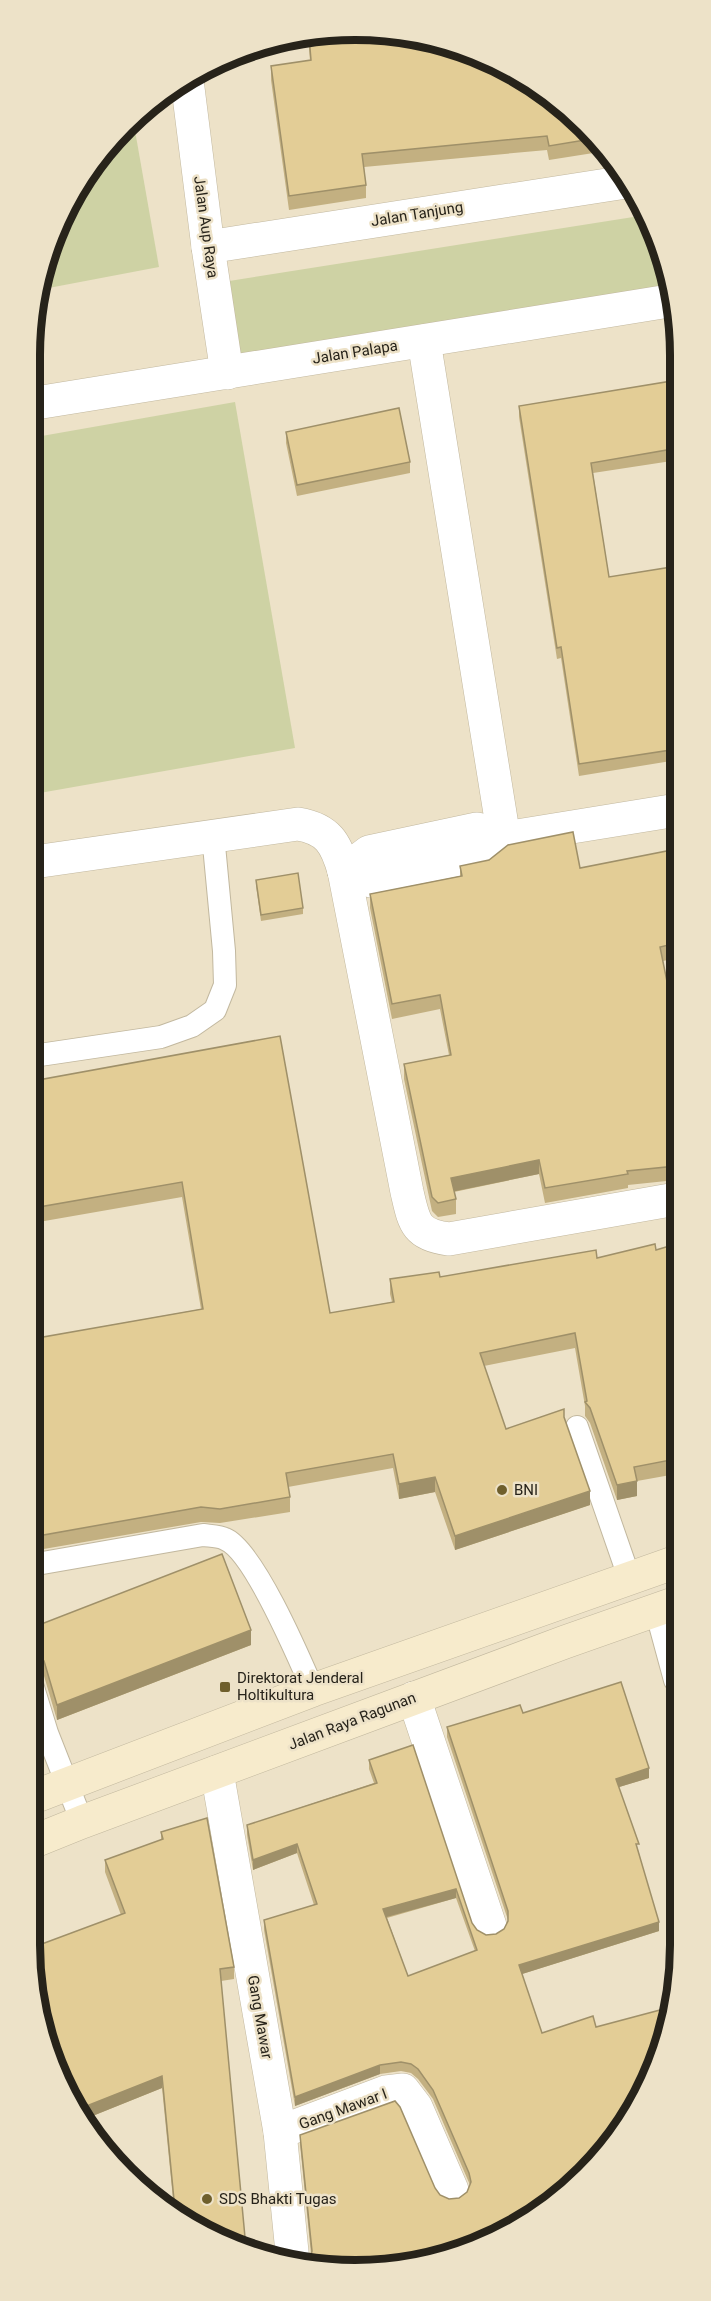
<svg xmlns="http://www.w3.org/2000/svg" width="711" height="2301" viewBox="0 0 711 2301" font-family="Roboto,sans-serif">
<rect width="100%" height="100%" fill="#ede2c8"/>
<g fill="#ced2a4">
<path d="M 134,125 L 159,267 L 38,290 L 85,174 Z"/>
<path d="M 646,215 L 656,231 L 672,289 L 234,357 L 223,282 Z"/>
<path d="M 235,402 L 295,748 L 34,794 L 36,437 Z"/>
</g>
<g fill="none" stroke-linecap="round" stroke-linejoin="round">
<defs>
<g id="lane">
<path d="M 33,1056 L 161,1037 L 192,1026 L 215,1010 L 225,985 L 224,951 L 213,835"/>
<path d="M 577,1427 L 629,1577"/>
<path d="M 31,1565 L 203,1535 C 210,1536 219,1536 225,1539 C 253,1550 300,1660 313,1690"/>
<path d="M 656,1610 L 675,1680"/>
<path d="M 31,1681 L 47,1733 L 82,1822"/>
</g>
<g id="street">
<path d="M 187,80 L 208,247 L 227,373"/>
<path d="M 208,247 L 626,182"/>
<path d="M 424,341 L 504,838"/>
<path d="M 36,403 L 675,300"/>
<path d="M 34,862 L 298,824 C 328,829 336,843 344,871 L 407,1192 C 414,1222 415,1235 449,1239 L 676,1199"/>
<path d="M 344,871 L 369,852 L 477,829 L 504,838 L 677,810"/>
<path d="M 344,871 L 371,881 L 484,856 L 504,838"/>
<path d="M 414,1698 L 490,1926"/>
<path d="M 217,1772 L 280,2132 L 293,2262"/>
<path d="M 280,2132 L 386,2092 L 403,2090 L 416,2107 L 452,2190"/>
</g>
<g id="secondary">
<path d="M 31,1798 L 313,1690 L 676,1562"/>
<path d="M 30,1843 L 82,1822 L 565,1642 L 676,1603"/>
</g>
</defs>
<use href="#lane" stroke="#c2b89f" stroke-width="24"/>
<use href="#street" stroke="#c2b89f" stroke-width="34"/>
<use href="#secondary" stroke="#c2b89f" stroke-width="34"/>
<use href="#lane" stroke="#fff" stroke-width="22"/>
<use href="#street" stroke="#fff" stroke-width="33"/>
<use href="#secondary" stroke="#f7ebcc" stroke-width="33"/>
</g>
<g fill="#c3b081" fill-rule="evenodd">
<path d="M 308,36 L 419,36 L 519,74 L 600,141 L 606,151 L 549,160 L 547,150 L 364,167 L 366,185 L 366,198 L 289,210 L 271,80 L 271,66 L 310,61 Z"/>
<path d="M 678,380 L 678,460 L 593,473 L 609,577 L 678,566 L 677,760 L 579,776 L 561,658 L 557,659 L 519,417 L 519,406 Z"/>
<path d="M 286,432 L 410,462 L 410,473 L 297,496 L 286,443 Z"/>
<path d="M 677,849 L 677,958 L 663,961 L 677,1031 L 676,1180 L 628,1185 L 628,1188 L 545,1203 L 539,1174 L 454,1192 L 456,1199 L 456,1214 L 438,1217 L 432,1211 L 404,1079 L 404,1064 L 449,1055 L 440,1009 L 392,1019 L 370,908 L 370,894 L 460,876 L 460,866 L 580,868 Z"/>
<path d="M 256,880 L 303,908 L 303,914 L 261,921 L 256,886 Z"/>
<path d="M 280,1036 L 330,1313 L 392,1302 L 390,1294 L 390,1279 L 440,1277 L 597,1258 L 656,1250 L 676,1244 L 676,1474 L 637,1481 L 637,1496 L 617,1500 L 590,1423 L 585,1416 L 585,1406 L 575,1348 L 484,1366 L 506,1429 L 564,1417 L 590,1505 L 455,1550 L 435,1492 L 399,1499 L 393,1468 L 288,1487 L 290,1497 L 290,1512 L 220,1523 L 201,1522 L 32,1551 L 32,1339 L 201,1309 L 182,1197 L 33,1223 L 33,1081 Z"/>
<path d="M 31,1628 L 251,1645 L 57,1720 L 44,1676 L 35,1668 L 31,1668 Z"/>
<path d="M 523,1713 L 649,1778 L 619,1787 L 639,1853 L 659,1931 L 522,1974 L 537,2216 L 310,2261 L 311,2254 L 300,2144 L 300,2135 L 435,2188 L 440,2195 L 449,2199 L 459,2198 L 467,2192 L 470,2185 L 433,2099 L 418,2079 L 411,2073 L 401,2071 L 380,2074 L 295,2106 L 264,1930 L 264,1920 L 314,1905 L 297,1853 L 253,1870 L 247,1835 L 247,1825 L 374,1783 L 369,1769 L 369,1760 L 413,1745 L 472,1923 L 477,1930 L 486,1935 L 496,1934 L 504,1929 L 508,1920 L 447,1737 L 447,1727 ZM 456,1898 L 475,1951 L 408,1976 L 387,1918 Z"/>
<path d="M 161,1832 L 234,1967 L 234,1979 L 221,1981 L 211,2237 L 174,2209 L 162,2088 L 85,2119 L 55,2070 L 121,1915 L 105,1872 L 105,1860 L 161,1840 Z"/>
</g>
<g fill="#9f9069">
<path d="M 539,1160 L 539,1174 L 451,1192 L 451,1178 Z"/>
<path d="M 435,1477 L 435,1492 L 399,1499 L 399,1484 Z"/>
<path d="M 637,1481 L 637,1496 L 617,1500 L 617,1485 Z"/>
<path d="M 590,1491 L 590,1505 L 455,1550 L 455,1536 Z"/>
<path d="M 251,1630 L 251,1645 L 57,1720 L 57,1705 Z"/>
<rect x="31" y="1715" width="1" height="15"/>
<path d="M 649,1768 L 649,1778 L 616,1788 L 616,1779 Z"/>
<path d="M 297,1844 L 297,1853 L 253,1870 L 253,1860 Z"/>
<path d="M 456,1889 L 456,1898 L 383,1918 L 383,1909 Z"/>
<path d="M 659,1922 L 659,1931 L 519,1975 L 519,1965 Z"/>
<path d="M 380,2065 L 380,2074 L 295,2106 L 295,2097 Z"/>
<path d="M 162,2076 L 162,2088 L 85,2119 L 79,2109 Z"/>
</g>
<g fill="#e3cd96" stroke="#9f9069" stroke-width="1.5" fill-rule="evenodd">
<path d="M 309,36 L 419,36 L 519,74 L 597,138 L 549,146 L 547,136 L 362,154 L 366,185 L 289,196 L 271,66 L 311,60 Z"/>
<path d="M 678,380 L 678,448 L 591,463 L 609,577 L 678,566 L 677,749 L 579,764 L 561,647 L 557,648 L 519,406 Z"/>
<path d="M 399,408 L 410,462 L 297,485 L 286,432 Z"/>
<path d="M 573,832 L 580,868 L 677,849 L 677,943 L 660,947 L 677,1031 L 676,1166 L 627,1171 L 628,1174 L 545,1188 L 539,1160 L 451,1178 L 456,1199 L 438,1203 L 432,1197 L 404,1064 L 451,1055 L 440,995 L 392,1004 L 370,894 L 462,876 L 460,866 L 489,860 L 508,845 Z"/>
<path d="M 298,873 L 303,908 L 261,915 L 256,880 Z"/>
<path d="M 280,1036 L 330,1313 L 394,1302 L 390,1279 L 439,1272 L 440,1277 L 596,1250 L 597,1258 L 655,1244 L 656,1250 L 676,1244 L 676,1459 L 634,1467 L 637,1481 L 617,1485 L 590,1408 L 585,1402 L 587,1401 L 575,1333 L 480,1353 L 506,1429 L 564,1409 L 564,1417 L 590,1491 L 455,1536 L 435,1477 L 399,1484 L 393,1454 L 286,1473 L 290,1497 L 220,1509 L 201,1507 L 32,1537 L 32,1339 L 203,1309 L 182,1182 L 33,1208 L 33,1081 Z"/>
<path d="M 222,1554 L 251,1630 L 57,1705 L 44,1661 L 35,1653 L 31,1653 L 31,1628 Z"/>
<path d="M 621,1682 L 649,1768 L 616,1779 L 639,1844 L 636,1844 L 659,1922 L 519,1965 L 542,2033 L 593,2016 L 596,2027 L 675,2006 L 675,2009 L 626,2126 L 537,2216 L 439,2260 L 313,2268 L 306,2266 L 310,2261 L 312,2251 L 300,2135 L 395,2101 L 400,2107 L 435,2188 L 440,2195 L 449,2199 L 459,2198 L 467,2192 L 471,2182 L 469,2173 L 433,2090 L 418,2069 L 411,2064 L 401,2062 L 380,2065 L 295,2097 L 264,1920 L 317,1904 L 297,1844 L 253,1860 L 247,1825 L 377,1783 L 369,1760 L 413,1745 L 472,1923 L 477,1930 L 486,1935 L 496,1934 L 504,1929 L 508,1921 L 508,1911 L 447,1727 L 520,1705 L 523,1713 ZM 456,1889 L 477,1950 L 408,1976 L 383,1909 Z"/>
<path d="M 207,1818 L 234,1967 L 220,1969 L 246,2248 L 211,2237 L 175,2210 L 162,2076 L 79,2109 L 55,2070 L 31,1948 L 125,1913 L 105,1860 L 163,1839 L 161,1832 Z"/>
</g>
<g fill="#6f5f2c" stroke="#ede2c8" stroke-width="2">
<circle cx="502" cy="1490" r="6"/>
<rect x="219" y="1681" width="12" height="12" rx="3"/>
<circle cx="207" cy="2199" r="6"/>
</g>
<g text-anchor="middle" stroke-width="5" stroke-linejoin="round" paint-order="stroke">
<g font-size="15" fill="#27231a" stroke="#ede2c8">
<text transform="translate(417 214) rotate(-9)" y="5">Jalan Tanjung</text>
<text transform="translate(206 227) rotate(82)" y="5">Jalan Aup Raya</text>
<text transform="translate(355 352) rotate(-9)" y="5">Jalan Palapa</text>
<text transform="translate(352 1721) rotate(-21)" y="5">Jalan Raya Ragunan</text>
<text transform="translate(260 2017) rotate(80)" y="5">Gang Mawar</text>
<text transform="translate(343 2109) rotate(-20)" y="5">Gang Mawar I</text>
</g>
<g font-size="15" fill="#27231a" stroke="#ede2c8" text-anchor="start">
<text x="514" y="1495">BNI</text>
<text x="237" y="1683">Direktorat Jenderal<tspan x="237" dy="17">Holtikultura</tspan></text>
<text x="219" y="2204">SDS Bhakti Tugas</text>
</g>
</g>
<path d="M0 0H711V2301H0ZM355 40H355A315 315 0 0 1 670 355V1945A315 315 0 0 1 355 2260H355A315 315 0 0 1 40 1945V355A315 315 0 0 1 355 40Z" fill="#ede2c8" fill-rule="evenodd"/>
<path fill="none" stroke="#27231a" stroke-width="8" d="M355 40H355A315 315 0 0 1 670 355V1945A315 315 0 0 1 355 2260H355A315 315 0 0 1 40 1945V355A315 315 0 0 1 355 40Z"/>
</svg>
